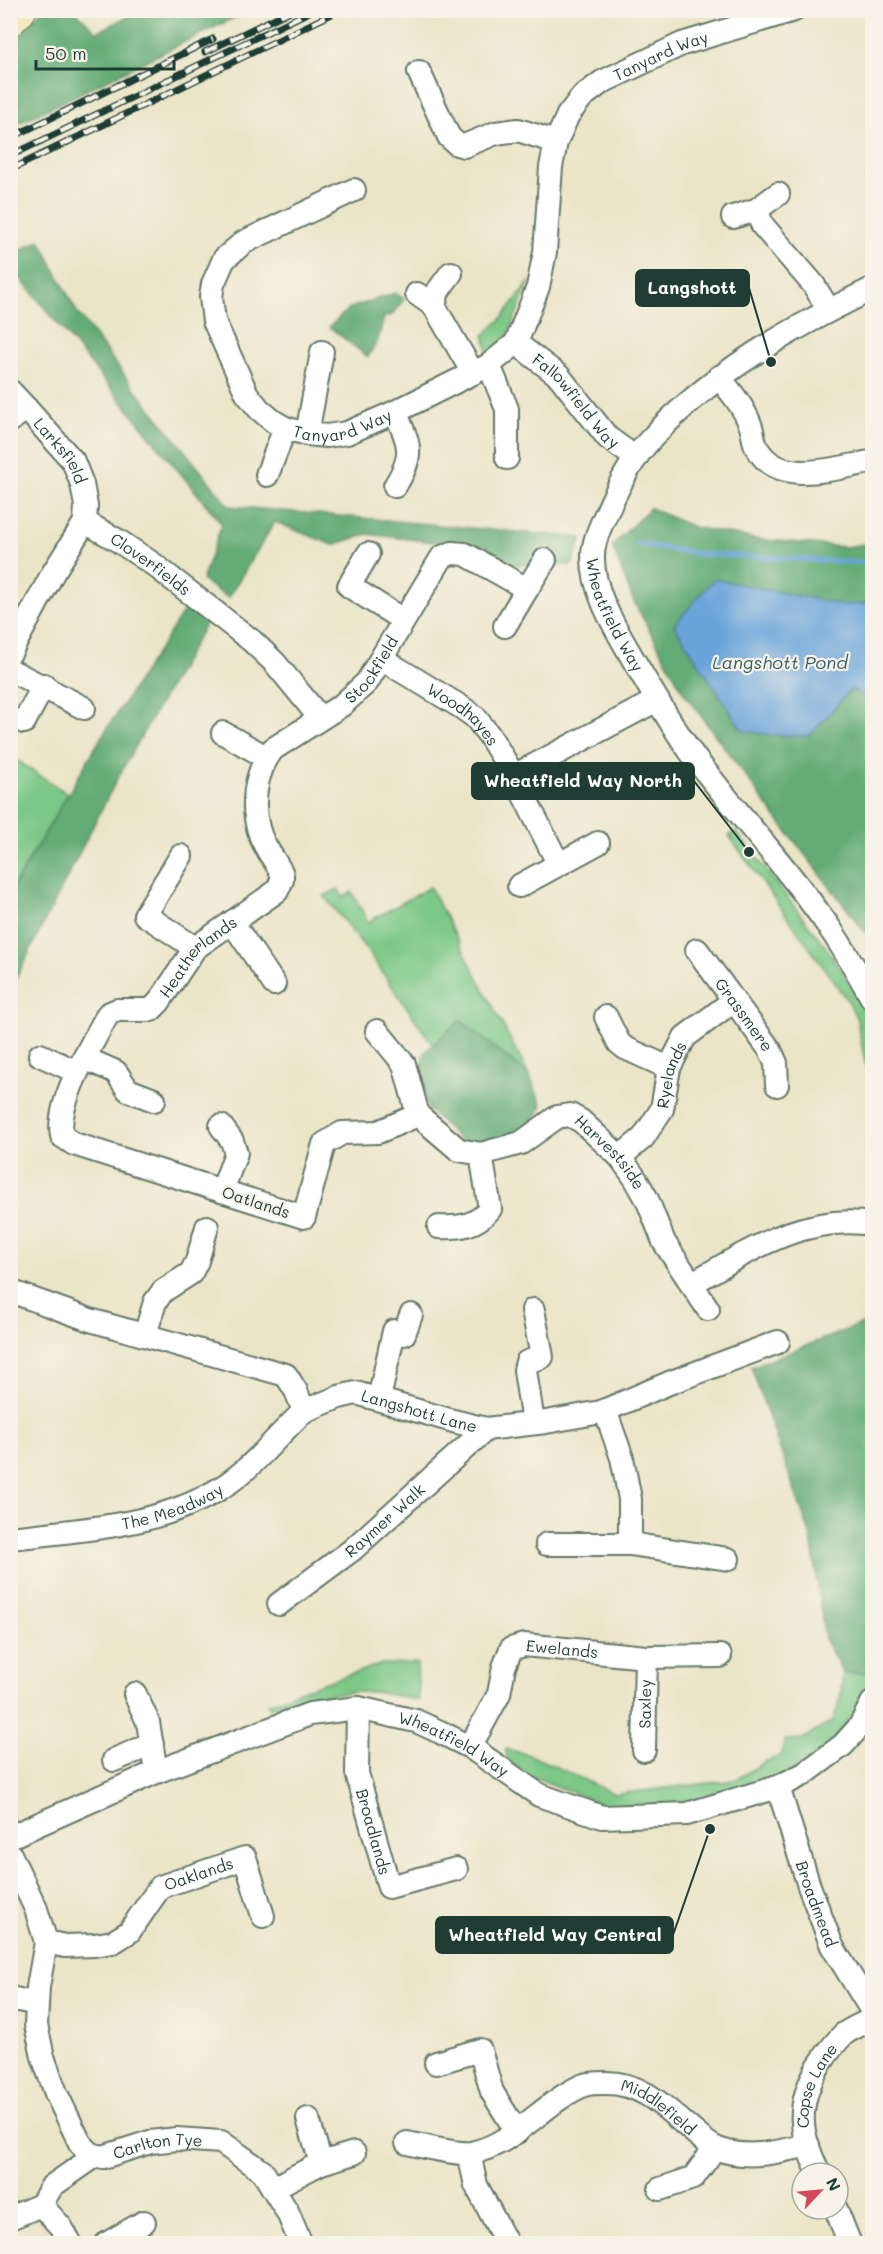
<svg xmlns="http://www.w3.org/2000/svg" width="883" height="2254" viewBox="0 0 883 2254" font-family="Mali,sans-serif">
<rect width="100%" height="100%" fill="#f7f3e8"/>
<filter id="ink" filterUnits="userSpaceOnUse"><feTurbulence type="fractalNoise" baseFrequency=".0167" numOctaves="2"/><feDisplacementMap in="SourceGraphic" scale="12" xChannelSelector="R" yChannelSelector="G"/><feConvolveMatrix kernelMatrix="1 2 1 2 8 2 1 2 1" color-interpolation-filters="sRGB"/></filter>
<filter id="wash" filterUnits="userSpaceOnUse"><feTurbulence type="fractalNoise" baseFrequency=".008" numOctaves="4" result="noise"/><feDisplacementMap in="SourceGraphic" scale="24" xChannelSelector="R" yChannelSelector="G"/><feGaussianBlur stdDeviation="1.35" result="paint"/><feColorMatrix in="noise" values="0 0 0 0 0 0 0 0 0 0 0 0 0 0 0 0 0 1.4 0 .05"/><feComposite in="paint" operator="in"/></filter>
<g filter="url(#wash)">
<rect width="100%" height="100%" fill="#ebe5c8"/>
<g fill="#7bc887" stroke="#4d825e" stroke-width="1.5">
<path d="M 530,281 L 506,339 L 488,354 L 484,335 L 502,318 Z"/>
<path d="M 10,756 L 68,794 L 13,887 L 10,885 Z"/>
<path d="M 736,831 L 831,954 L 872,1020 L 872,1100 L 857,1020 L 850,1004 L 729,836 Z"/>
<path d="M 430,887 L 529,1075 L 460,1021 L 433,1045 L 366,949 L 324,896 L 338,889 L 343,897 L 352,892 L 368,922 Z"/>
<path d="M 417,1663 L 419,1700 C 404,1698 388,1693 372,1692 C 338,1691 302,1698 270,1708 L 268,1704 L 302,1690 L 382,1664 Z"/>
<path d="M 843,1673 L 871,1673 L 867,1692 L 858,1709 L 830,1745 L 795,1771 L 685,1805 L 606,1806 L 529,1775 L 507,1761 L 506,1749 L 530,1755 L 615,1794 L 735,1780 L 765,1762 L 782,1755 L 784,1740 L 803,1739 L 833,1721 L 840,1701 Z"/>
</g>
<g fill="#64ac74" stroke="#427454" stroke-width="1.5">
<path d="M 41,11 L 75,11 L 97,32 L 140,11 L 248,11 L 11,127 L 11,43 Z"/>
<path d="M 40,240 L 77,312 L 134,388 L 229,506 L 582,538 L 572,565 L 513,565 L 458,545 L 367,534 L 333,545 L 275,522 L 228,598 L 202,580 L 222,524 L 11,267 L 11,255 Z"/>
<path d="M 395,293 L 404,299 L 392,315 L 384,317 L 378,340 L 368,357 L 329,327 L 350,308 Z"/>
<path d="M 650,508 L 693,527 L 755,539 L 845,547 L 872,543 L 872,767 L 871,769 L 872,773 L 872,941 L 775,816 L 684,693 L 634,602 L 612,546 Z"/>
<path d="M 186,608 L 207,621 L 117,779 L 11,988 L 11,891 L 102,736 Z"/>
<path d="M 460,1020 L 529,1075 L 542,1105 L 534,1121 L 503,1137 L 464,1144 L 428,1109 L 419,1077 L 425,1052 Z"/>
<path d="M 872,1320 L 872,1659 L 871,1673 L 843,1673 L 825,1640 L 811,1537 L 751,1367 Z"/>
</g>
<path fill="#6aa4da" stroke="#447087" stroke-width="1.5" d="M 714,579 L 844,605 L 872,603 L 872,702 L 852,689 C 836,704 825,721 809,736 L 770,735 L 742,730 L 674,625 Z"/>
<g fill="none" stroke-linecap="round" stroke-linejoin="round">
<path stroke="#6aa4da" stroke-width="5" d="M 638,544 L 702,554 L 872,563"/>
</g>
</g>
<g filter="url(#ink)">
<g fill="none" stroke-linecap="round" stroke-linejoin="round">
<defs>
<g id="minor">
<path d="M 419,72 L 449,137 L 457,144 L 464,146 L 496,133 L 518,130 L 556,142"/>
<path id="s1" d="M 354,190 L 244,242 L 224,259 L 213,284 L 211,297 L 214,321 L 247,394 L 259,409 L 273,421 L 285,428 L 307,434 L 327,436 L 347,433 L 395,412 L 489,365 L 516,343 L 538,287 L 545,252 L 551,167 L 556,142 L 568,115 L 582,97 L 602,82 L 682,44 L 794,10"/>
<path d="M 756,210 L 763,226 L 813,284 L 829,310"/>
<path d="M 733,217 L 756,210 L 778,194"/>
<path id="s2" d="M 872,289 C 792,328 711,373 650,440 C 633,458 621,481 611,503 C 604,519 593,539 593,556 C 592,592 616,629 633,659 C 653,693 672,727 695,758 C 739,816 790,870 831,930 C 846,952 859,975 872,998"/>
<path d="M 417,294 L 434,306 L 473,373"/>
<path d="M 434,306 L 438,291 L 451,273"/>
<path id="s3" d="M 516,343 L 559,376 L 608,438 L 636,458"/>
<path d="M 489,365 L 507,409 L 507,458"/>
<path d="M 719,377 C 731,392 743,406 750,424 C 753,431 753,439 756,446 C 776,488 834,468 870,462"/>
<path d="M 10,391 L 26,408"/>
<path id="s4" d="M 10,421 L 26,408 L 73,461 L 82,484 L 86,506 L 85,522 L 53,573 L 10,653"/>
<path d="M 307,434 L 322,352"/>
<path d="M 267,475 L 285,428"/>
<path d="M 395,486 C 415,454 410,445 395,412"/>
<path id="s5" d="M 85,522 L 117,540 L 153,564 L 252,641 L 275,663 L 320,718"/>
<path d="M 368,554 L 349,586 L 403,620"/>
<path d="M 527,589 L 545,560"/>
<path id="s6" d="M 382,659 L 461,707 L 475,717 L 489,735 L 514,776 L 558,863"/>
<path d="M 10,670 L 84,708"/>
<path d="M 24,722 L 44,685"/>
<path d="M 223,733 L 266,757"/>
<path d="M 514,776 L 657,700"/>
<path d="M 181,856 L 145,915 L 195,948"/>
<path d="M 519,886 L 598,843"/>
<path d="M 232,922 L 274,984"/>
<path id="s7" d="M 697,950 L 770,1050 L 776,1063 L 777,1085"/>
<path d="M 606,1017 L 619,1043 L 625,1048 L 669,1068"/>
<path id="s8" d="M 377,1031 L 404,1064 L 418,1115 L 459,1150 L 481,1154 L 521,1143 L 557,1117 L 570,1115 L 581,1121 L 620,1157 L 635,1178 L 647,1199 L 664,1242 L 708,1309"/>
<path d="M 40,1055 L 77,1072"/>
<path d="M 84,1058 L 116,1072 L 128,1090 L 154,1100"/>
<path id="s9" d="M 418,1115 L 378,1132 L 342,1133 L 324,1144 L 304,1217 L 74,1144 L 62,1136 C 55,1103 92,1044 108,1014 L 117,1010 L 151,1010 L 159,1002 L 195,948 L 277,891 L 282,880 L 282,874 C 276,861 266,850 261,837 C 250,808 254,773 273,749 L 342,705 L 367,682 L 442,557 L 452,553 L 465,554 L 527,589 L 505,626"/>
<path d="M 221,1126 L 232,1141 L 236,1153 L 222,1191"/>
<path id="s10" d="M 620,1157 L 643,1138 L 662,1109 L 669,1068 L 685,1037 L 733,1001"/>
<path d="M 439,1227 C 460,1228 476,1226 490,1209 L 481,1154"/>
<path d="M 691,1284 C 747,1252 804,1213 872,1224"/>
<path id="s11" d="M 10,1291 L 90,1320 L 286,1375 L 296,1391 L 304,1411 L 339,1397 L 356,1393 L 453,1421 L 486,1429 L 546,1422 L 601,1412 L 669,1383 L 778,1342"/>
<path d="M 145,1335 L 155,1302 L 163,1291 L 191,1273 L 197,1261 L 207,1227"/>
<path d="M 379,1399 L 394,1331 L 404,1334 L 411,1315"/>
<path d="M 605,1410 L 622,1458 L 630,1499 L 630,1544"/>
<path d="M 533,1423 L 525,1370 L 527,1362 L 542,1357 L 533,1310"/>
<path id="s12" d="M 10,1538 C 84,1529 164,1527 227,1484 C 255,1465 279,1434 304,1411"/>
<path d="M 547,1544 L 630,1544 L 728,1559"/>
<path id="s13" d="M 279,1604 L 352,1550 L 486,1429"/>
<path d="M 135,1694 L 148,1722 L 156,1772"/>
<path id="s14" d="M 358,1708 L 357,1773 L 389,1887 L 456,1869"/>
<path id="s15" d="M 470,1747 L 499,1694 L 504,1667 L 511,1649 L 524,1645 L 646,1657 L 720,1656"/>
<path id="s16" d="M 644,1750 L 646,1657"/>
<path d="M 114,1760 L 152,1744"/>
<path id="s17" d="M 778,1787 L 809,1886 L 832,1946 L 872,2011"/>
<path id="s18" d="M 10,1837 L 156,1772 L 310,1714 L 358,1708 L 416,1721 L 440,1732 L 470,1747 L 539,1795 L 602,1817 L 687,1814 L 778,1787 L 804,1774 L 843,1745 L 860,1726 L 872,1703"/>
<path id="s19" d="M 10,1854 L 36,1909 L 46,1942 L 38,1987 L 36,2025 L 43,2057 L 56,2093 L 80,2143 L 91,2154 L 103,2157 L 150,2142 L 177,2139 L 221,2142 L 263,2172 L 288,2213 L 301,2244"/>
<path id="s20" d="M 46,1942 L 65,1946 L 94,1945 L 113,1942 L 129,1932 L 160,1887 L 245,1858 L 263,1916"/>
<path d="M 10,1998 L 37,2004"/>
<path d="M 436,2063 L 480,2050 L 492,2092 L 517,2132"/>
<path d="M 308,2119 L 321,2163"/>
<path id="s21" d="M 407,2143 C 422,2146 458,2155 471,2153 C 516,2144 543,2102 584,2085 C 590,2083 599,2083 606,2083 C 645,2083 667,2110 695,2133 C 702,2139 710,2146 718,2149 C 748,2160 778,2152 808,2145"/>
<path d="M 469,2154 L 476,2185 L 507,2244"/>
<path id="s22" d="M 819,2173 C 799,2133 796,2106 818,2067 C 826,2055 833,2044 844,2034 C 852,2028 863,2024 872,2019"/>
<path d="M 273,2188 L 321,2163 L 354,2153"/>
<path d="M 660,2189 L 693,2178 L 715,2148"/>
<path d="M 41,2205 L 61,2227 L 71,2244"/>
<path d="M 836,2209 L 850,2244"/>
<path d="M 10,2218 L 41,2205 L 52,2186 L 88,2161 L 91,2154"/>
<path d="M 106,2244 L 144,2222"/>
</g>
<path id="secondary" d="M 10,20 L 20,10"/>
</defs>
<use href="#minor" stroke="#667868" stroke-width="26"/>
<use href="#secondary" stroke="#667868" stroke-width="34"/>
<use href="#minor" stroke="#fff" stroke-width="22"/>
<use href="#secondary" stroke="#f7e9c3" stroke-width="32"/>
<defs>
<g id="rail">
<path d="M 205,52 L 292,10"/>
<path d="M 10,138 L 213,39"/>
<path d="M 10,156 L 313,10"/>
<path d="M 10,170 L 340,10"/>
</g>
</defs>
<use href="#rail" stroke="#1f3d34" stroke-width="7"/>
<use href="#rail" stroke="#f7f3e8" stroke-width="4.5" stroke-dasharray="14" stroke-linecap="butt"/>
</g>
</g>
<g text-anchor="middle" stroke-width="4.5" stroke-linejoin="round" paint-order="stroke">
<g font-size="16" fill="#1f3d34" stroke="#f7f3e8">
<text dy="6" stroke="none"><textPath href="#s1" startOffset="948">Tanyard Way</textPath></text>
<text dy="6" stroke="none"><textPath href="#s3" startOffset="84">Fallowfield Way</textPath></text>
<text dy="6" stroke="none"><textPath href="#s1" startOffset="404">Tanyard Way</textPath></text>
<text dy="6" stroke="none"><textPath href="#s4" startOffset="76">Larksfield</textPath></text>
<text dy="6" stroke="none"><textPath href="#s5" startOffset="78">Cloverfields</textPath></text>
<text dy="6" stroke="none"><textPath href="#s2" startOffset="464">Wheatfield Way</textPath></text>
<text dy="6" stroke="none"><textPath href="#s9" startOffset="1066">Stockfield</textPath></text>
<text dy="6" stroke="none"><textPath href="#s6" startOffset="99">Woodhayes</textPath></text>
<text dy="6" stroke="none"><textPath href="#s9" startOffset="680">Heatherlands</textPath></text>
<text dy="6" stroke="none"><textPath href="#s7" startOffset="80">Grassmere</textPath></text>
<text dy="6" stroke="none"><textPath href="#s10" startOffset="100">Ryelands</textPath></text>
<text dy="6" stroke="none"><textPath href="#s8" startOffset="326">Harvestside</textPath></text>
<text transform="translate(256 1202) rotate(18)" y="6">Oatlands</text>
<text dy="6" stroke="none"><textPath href="#s11" startOffset="450">Langshott Lane</textPath></text>
<text dy="6" stroke="none"><textPath href="#s12" startOffset="166">The Meadway</textPath></text>
<text dy="6" stroke="none"><textPath href="#s13" startOffset="135">Raymer Walk</textPath></text>
<text dy="6" stroke="none"><textPath href="#s15" startOffset="159">Ewelands</textPath></text>
<text dy="6" stroke="none"><textPath href="#s16" startOffset="46">Saxley</textPath></text>
<text dy="6" stroke="none"><textPath href="#s18" startOffset="476">Wheatfield Way</textPath></text>
<text dy="6" stroke="none"><textPath href="#s14" startOffset="126">Broadlands</textPath></text>
<text dy="6" stroke="none"><textPath href="#s20" startOffset="182">Oaklands</textPath></text>
<text dy="6" stroke="none"><textPath href="#s17" startOffset="123">Broadmead</textPath></text>
<text dy="6" stroke="none"><textPath href="#s22" startOffset="93">Copse Lane</textPath></text>
<text dy="6" stroke="none"><textPath href="#s21" startOffset="279">Middlefield</textPath></text>
<text dy="6" stroke="none"><textPath href="#s19" startOffset="390">Carlton Tye</textPath></text>
</g>
<g font-size="18" font-style="italic" fill="#365c66" stroke="#f7f3e8">
<text x="780" y="669">Langshott Pond</text>
</g>
</g>
<path fill="none" stroke="#1f3d34" stroke-width="2" d="M771 362L749 288M749 852L694 781M710 1829L673 1935"/>
<g fill="#1f3d34" stroke="#f7f3e8" stroke-width="2">
<circle cx="771" cy="362" r="6"/>
<circle cx="749" cy="852" r="6"/>
<circle cx="710" cy="1829" r="6"/>
</g>
<g fill="#1f3d34" stroke="#1f3d34" stroke-width="2">
<rect x="636" y="270" width="113" height="36" rx="6"/>
<rect x="472" y="763" width="222" height="36" rx="6"/>
<rect x="436" y="1917" width="237" height="36" rx="6"/>
</g>
<g font-size="18" text-anchor="middle" font-weight="bold" fill="#fff">
<text x="692" y="294">Langshott</text>
<text x="583" y="787">Wheatfield Way North</text>
<text x="555" y="1941">Wheatfield Way Central</text>
</g>
<rect width="883" height="2254" fill="none" stroke="#f7f3e8" stroke-width="36"/>
<g transform="translate(820 2191) rotate(64)"><circle r="28" fill="#f7f3e8" stroke="#a1aaa0" stroke-width="1.5"/>
<path d="M0-4.5L10 22L0 15L-10 22Z" fill="#d1495b"/>
<text y="-9" font-size="16" font-weight="bold" text-anchor="middle" fill="#1f3d34">N</text>
</g>
<path d="M36 60v9h138v-9" fill="none" stroke="#1f3d34" stroke-width="3"/>
<text x="45" y="60" font-size="18" fill="#1f3d34" stroke="#f7f3e8" stroke-width="4.5" paint-order="stroke">50 m</text>
</svg>
